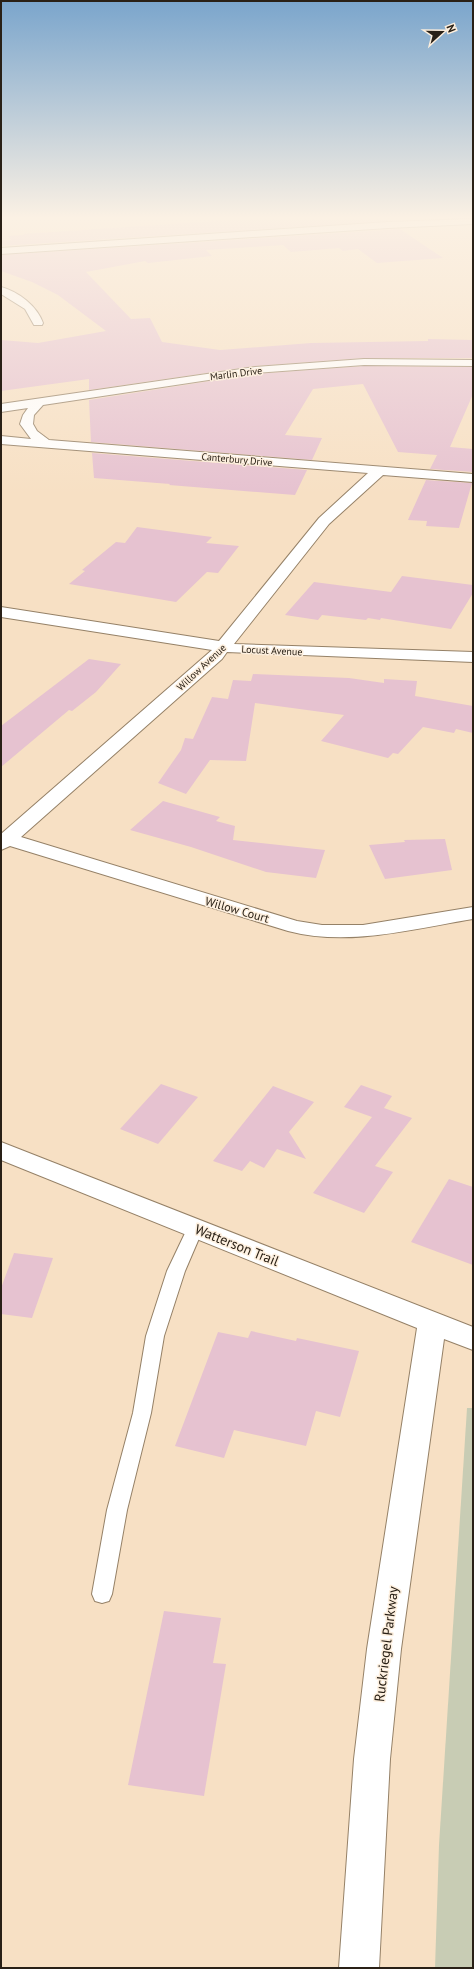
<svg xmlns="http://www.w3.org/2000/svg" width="474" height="1969" viewBox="0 0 474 1969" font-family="'PT Sans',sans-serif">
<rect width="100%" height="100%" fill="#f7e0c4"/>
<path fill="#c8ccb4" d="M 467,1408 L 473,1408 L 473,1968 L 435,1968 L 439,1845 Z"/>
<g fill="#e6c2d0">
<path d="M 247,219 L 385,219 L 388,221 L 1,246 L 1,240 L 11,240 L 8,236 L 24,235 L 23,234 Z"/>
<path d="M 400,229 L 443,258 L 377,263 L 358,249 L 343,251 L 339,248 L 291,252 L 283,245 L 206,250 L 212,256 L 148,263 L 145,261 L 86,272 L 131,319 L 150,318 L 162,342 L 220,350 L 311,343 L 428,341 L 428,339 L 473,340 L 473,358 L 364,358 L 255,366 L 89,390 L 89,379 L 1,391 L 1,340 L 38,343 L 106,331 L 58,295 L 32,282 L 1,271 L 1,255 Z"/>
<path d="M 364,366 L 473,367 L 473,394 L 450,447 L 473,449 L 473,472 L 430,469 L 437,455 L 398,452 L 363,384 L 313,389 L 285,435 L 322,438 L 312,460 L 91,442 L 89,400 L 255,374 Z"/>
<path d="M 92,453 L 307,470 L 295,495 L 169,485 L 170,484 L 94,478 Z"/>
<path d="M 426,480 L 472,483 L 459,528 L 426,526 L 427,521 L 408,520 Z"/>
<path d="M 137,527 L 212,537 L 206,543 L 239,546 L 218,573 L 207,572 L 176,602 L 69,584 L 85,571 L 82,570 L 116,542 L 125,543 Z"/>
<path d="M 402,576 L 473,585 L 473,593 L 451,629 L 381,618 L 380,620 L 368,618 L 366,620 L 322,615 L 318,620 L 285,615 L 314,582 L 391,592 Z"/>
<path d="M 89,659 L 121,664 L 96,692 L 72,711 L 69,710 L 1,767 L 1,726 Z"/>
<path d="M 253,674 L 349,678 L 384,683 L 384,679 L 417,681 L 415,696 L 473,706 L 473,733 L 456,729 L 454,733 L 423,727 L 398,754 L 393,753 L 388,758 L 321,741 L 344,715 L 255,703 L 246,761 L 210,760 L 186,794 L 158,783 L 181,750 L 185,738 L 193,739 L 212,697 L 228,699 L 233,680 L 251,681 Z"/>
<path d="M 163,801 L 220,817 L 216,821 L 235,826 L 233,840 L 325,850 L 316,878 L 266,872 L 191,847 L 130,830 Z"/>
<path d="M 445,839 L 452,870 L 385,879 L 369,845 L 405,842 L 404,840 Z"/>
<path d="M 161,1084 L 198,1097 L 158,1144 L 120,1129 Z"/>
<path d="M 361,1085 L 392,1096 L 384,1108 L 412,1118 L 375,1166 L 393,1172 L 364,1213 L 313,1193 L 372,1117 L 344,1107 Z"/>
<path d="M 273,1086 L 314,1102 L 289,1132 L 306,1159 L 277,1149 L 264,1168 L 250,1161 L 242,1171 L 213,1161 Z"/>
<path d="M 449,1179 L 473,1187 L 473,1265 L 411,1242 Z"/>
<path d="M 14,1253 L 53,1258 L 32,1318 L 1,1314 L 1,1288 Z"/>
<path d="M 251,1331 L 296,1341 L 297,1338 L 359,1351 L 340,1417 L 316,1411 L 306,1446 L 234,1430 L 224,1458 L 175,1446 L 218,1332 L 248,1338 Z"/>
<path d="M 164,1611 L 221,1618 L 213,1663 L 226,1664 L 204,1796 L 128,1785 Z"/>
</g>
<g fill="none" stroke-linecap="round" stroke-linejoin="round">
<defs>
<path id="lane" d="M 195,1223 L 201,1225 L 203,1229 L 185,1271 L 164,1336 L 151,1413 L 127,1510 L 112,1594 L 109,1601 L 102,1603 L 95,1601 L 92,1594 L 107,1510 L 133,1413 L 146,1336 L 167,1271 L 187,1229 L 189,1225 Z"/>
<g id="street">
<path d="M 473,219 L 473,224 L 388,228 L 1,254 L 1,248 L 388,222 Z"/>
<path d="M 1,287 C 19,292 37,306 43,323 L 42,325 L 34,325 L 25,309 L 1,294 Z"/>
<path d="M 364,359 L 473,360 L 473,366 L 364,365 L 255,373 L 43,405 L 34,415 L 33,424 L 37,431 L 49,440 L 473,474 L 473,482 L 383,475 L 329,524 L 234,644 L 473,652 L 473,662 L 227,652 L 222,659 L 21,837 L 297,921 L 322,925 L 363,925 L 473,907 L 473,919 C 412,929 349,947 288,931 L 10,846 L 1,850 L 1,834 L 212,650 L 1,617 L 1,607 L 219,641 L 319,518 L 368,473 L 1,444 L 1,436 L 31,439 L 20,424 L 23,415 L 28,408 L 1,412 L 1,404 L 255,367 Z"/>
</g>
<path id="secondary" d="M 1,1142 L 473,1327 L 473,1350 L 444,1339 L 401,1649 L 390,1759 L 379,1968 L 339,1968 L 354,1759 L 367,1649 L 417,1328 L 1,1160 Z"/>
</defs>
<use href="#lane" stroke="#958167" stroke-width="2"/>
<use href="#street" stroke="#958167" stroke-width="2"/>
<use href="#secondary" stroke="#958167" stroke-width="2"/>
<use href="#lane" fill="#fff" fill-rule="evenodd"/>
<use href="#street" fill="#fff" fill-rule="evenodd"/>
<use href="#secondary" fill="#fff" fill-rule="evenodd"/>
</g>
<linearGradient id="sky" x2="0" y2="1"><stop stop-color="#7aa5cc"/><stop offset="0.44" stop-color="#fbf1e4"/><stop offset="1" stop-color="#fbf1e4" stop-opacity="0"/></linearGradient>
<rect width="474" height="494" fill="url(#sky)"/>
<g text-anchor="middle" stroke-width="3" stroke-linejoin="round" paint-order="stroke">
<g font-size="10" fill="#292016" stroke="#fdefde">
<text transform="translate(236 373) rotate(-7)" y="4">Marlin Drive</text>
<text transform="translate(237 459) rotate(5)" y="4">Canterbury Drive</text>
<text transform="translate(272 650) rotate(3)" y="4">Locust Avenue</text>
<text transform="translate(201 667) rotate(-43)" y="4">Willow Avenue</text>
</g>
<g font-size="12" fill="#292016" stroke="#fdefde">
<text transform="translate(237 910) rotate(16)" y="4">Willow Court</text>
</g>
<g font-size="14" fill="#292016" stroke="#fdefde">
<text transform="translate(237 1245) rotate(22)" y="5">Watterson Trail</text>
<text transform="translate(386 1644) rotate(-83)" y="5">Ruckriegel Parkway</text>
</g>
</g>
<rect width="474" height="1969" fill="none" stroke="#292016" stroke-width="4"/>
<g transform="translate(442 32) rotate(69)" stroke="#fdefde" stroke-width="3" paint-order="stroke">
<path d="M0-3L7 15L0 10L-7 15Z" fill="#292016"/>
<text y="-6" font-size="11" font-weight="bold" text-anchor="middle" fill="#292016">N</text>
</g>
</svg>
